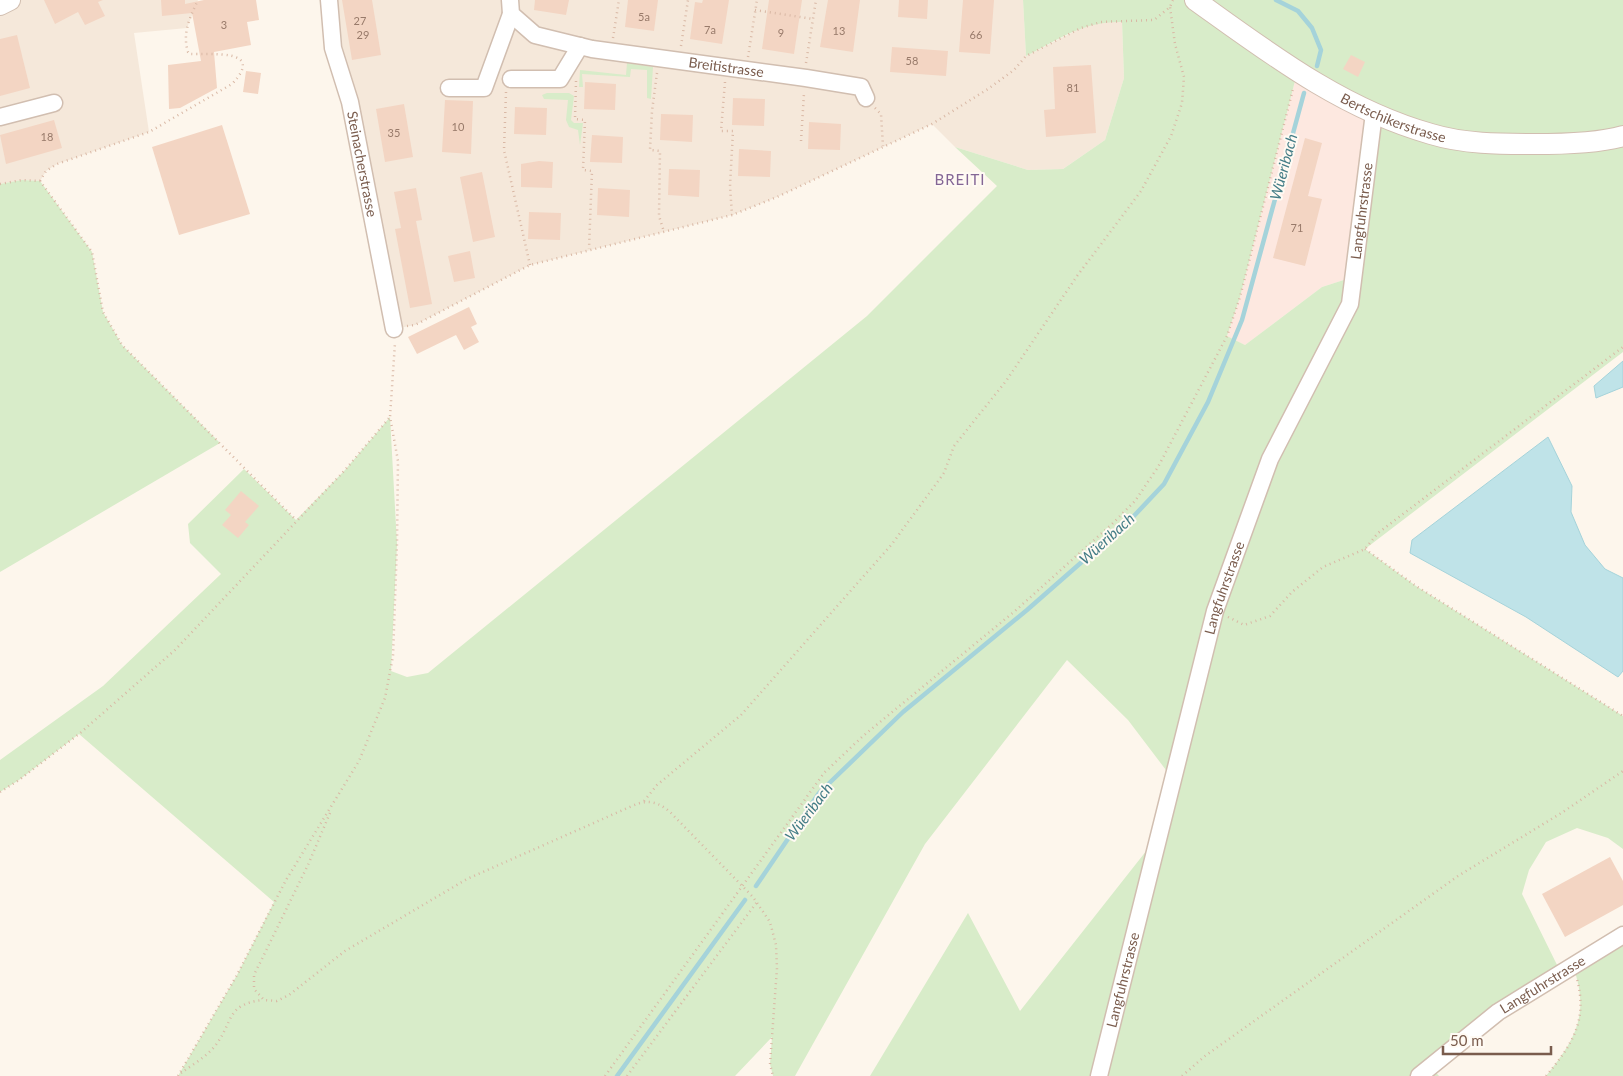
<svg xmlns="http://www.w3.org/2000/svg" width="1623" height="1076" viewBox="0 0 1623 1076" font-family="Lato,sans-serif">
<rect width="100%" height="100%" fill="#fdf6ec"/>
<g fill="#f5e8da">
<path d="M 0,0 L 198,0 L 187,28 L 134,33 L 149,132 L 57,164 L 46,171 L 40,181 L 22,180 L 0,184 Z"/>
<path d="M 329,0 L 1023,0 L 1026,56 L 1081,28 L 1101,22 L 1122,22 L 1124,78 L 1105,140 L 1063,169 L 1028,170 L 955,147 L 932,124 L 777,197 L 732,215 L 530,265 L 415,325 L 394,329 Z"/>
</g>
<path fill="#fde8e0" d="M 1297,73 L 1374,113 L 1353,277 L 1322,287 L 1245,345 L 1227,336 L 1240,297 Z"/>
<g fill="#d8ecc9" fill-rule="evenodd">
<path d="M 1023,0 L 1623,0 L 1623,352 L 1365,549 L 1416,586 L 1623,716 L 1623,849 L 1608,838 L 1577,828 L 1546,842 L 1529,870 L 1522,894 L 1561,973 L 1430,1066 L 1439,1076 L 870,1076 L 968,913 L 1020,1011 L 1158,836 L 1172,778 L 1128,720 L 1067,660 L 925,844 L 795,1076 L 773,1076 L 770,1064 L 772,1037 L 735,1076 L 178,1076 L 237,975 L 274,902 L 79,734 L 19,780 L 0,792 L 0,760 L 103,686 L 221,574 L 190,543 L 188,524 L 244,469 L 296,520 L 345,470 L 390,417 L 397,544 L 391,671 L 407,677 L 428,673 L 867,316 L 997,186 L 955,147 L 1028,170 L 1063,169 L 1105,140 L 1124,78 L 1122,22 C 1083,21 1060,39 1026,56 ZM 1297,73 L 1374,113 L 1353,277 L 1322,287 L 1245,345 L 1227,336 L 1240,297 Z"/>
<path d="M 627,63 L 653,67 L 651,99 L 647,98 L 647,70 L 631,69 L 630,77 L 582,74 L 583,87 L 579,87 L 580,70 L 626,75 Z"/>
<path d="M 547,93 L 569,93 L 574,96 L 571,120 L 574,123 L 583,123 L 580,145 L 578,130 L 569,127 L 566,120 L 568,100 L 544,99 L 542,95 Z"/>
<path d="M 22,180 L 40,181 L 92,252 L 103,312 L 122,345 L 220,443 L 0,572 L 0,184 Z"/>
<path d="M 1623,935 L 1623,1076 L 1546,1076 C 1576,1039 1590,1014 1573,966 Z"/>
</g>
<g fill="#bfe3e8" stroke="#a5d3da">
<path d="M 1623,361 L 1623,387 L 1596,398 L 1594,386 Z"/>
<path d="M 1548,437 L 1572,486 L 1571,512 L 1585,545 L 1605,569 L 1623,578 L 1623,671 L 1618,677 L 1526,617 L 1410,553 L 1412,540 Z"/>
</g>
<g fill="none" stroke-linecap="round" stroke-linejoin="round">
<g stroke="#a5d3da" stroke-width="4.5">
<path d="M 1276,0 L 1298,11 L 1312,28 L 1321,50 L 1317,66"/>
<path d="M 756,886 L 819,793 L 903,712 L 1027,610 L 1132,518 L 1164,484 L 1208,402 L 1242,320 L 1304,93"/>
<path d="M 617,1076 L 745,900"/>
</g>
</g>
<g fill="#f3d5c3">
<path d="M 44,0 L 103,0 L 98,2 L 105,16 L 85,25 L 78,12 L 55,24 Z"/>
<path d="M 161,0 L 185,0 L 185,4 L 204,0 L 256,0 L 259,20 L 247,22 L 251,45 L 214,52 L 217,88 L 180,108 L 169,109 L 168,65 L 201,61 L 192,13 L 162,16 Z"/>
<path d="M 342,0 L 372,0 L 381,55 L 352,60 Z"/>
<path d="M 535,0 L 569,0 L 566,15 L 534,10 Z"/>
<path d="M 628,0 L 658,0 L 654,31 L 625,27 Z"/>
<path d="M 703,0 L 729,0 L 722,44 L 690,39 L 695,2 L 702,3 Z"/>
<path d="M 769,0 L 802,0 L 794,54 L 762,49 Z"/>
<path d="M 828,0 L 860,0 L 853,52 L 820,47 Z"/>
<path d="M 899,0 L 928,0 L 927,19 L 898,17 Z"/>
<path d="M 963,0 L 994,0 L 990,54 L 959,52 Z"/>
<path d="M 17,35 L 30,88 L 0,96 L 0,39 Z"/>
<path d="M 892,47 L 948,51 L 946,76 L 890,72 Z"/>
<path d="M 1351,55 L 1365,62 L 1358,77 L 1343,69 Z"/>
<path d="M 1091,65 L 1096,133 L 1046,137 L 1044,110 L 1055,109 L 1053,67 Z"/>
<path d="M 246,71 L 261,73 L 258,94 L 243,92 Z"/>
<path d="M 585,82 L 616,84 L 615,110 L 584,109 Z"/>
<path d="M 733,98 L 765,99 L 764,126 L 732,125 Z"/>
<path d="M 445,100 L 473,101 L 471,154 L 442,152 Z"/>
<path d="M 404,104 L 413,157 L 385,162 L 376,109 Z"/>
<path d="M 515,107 L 547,108 L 546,135 L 514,134 Z"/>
<path d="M 661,114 L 693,115 L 692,142 L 660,140 Z"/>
<path d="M 54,120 L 62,148 L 6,164 L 0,135 Z"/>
<path d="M 809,122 L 841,124 L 840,150 L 808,149 Z"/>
<path d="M 222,125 L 250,214 L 179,235 L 152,147 Z"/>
<path d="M 592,135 L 623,137 L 622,163 L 590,162 Z"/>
<path d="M 1305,138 L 1322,143 L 1308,196 L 1322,199 L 1305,266 L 1273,258 Z"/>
<path d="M 739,149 L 771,151 L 770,177 L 738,176 Z"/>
<path d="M 539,161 L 553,162 L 552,188 L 521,187 L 521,164 Z"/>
<path d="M 669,169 L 700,170 L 699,197 L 668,195 Z"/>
<path d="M 482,172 L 495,237 L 473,242 L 460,177 Z"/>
<path d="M 416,188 L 422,220 L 416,221 L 432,304 L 410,308 L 395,229 L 401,228 L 394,192 Z"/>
<path d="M 598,188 L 630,190 L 629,217 L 597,215 Z"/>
<path d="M 529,212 L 561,213 L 560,240 L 528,239 Z"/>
<path d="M 470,251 L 475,278 L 454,282 L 448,256 Z"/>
<path d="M 469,307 L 477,324 L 471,327 L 479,342 L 464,350 L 456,335 L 417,354 L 408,337 Z"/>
<path d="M 241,491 L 259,506 L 245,522 L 249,525 L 238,538 L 222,525 L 231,515 L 225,510 Z"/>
<path d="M 1610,857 L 1623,881 L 1623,905 L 1565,937 L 1542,894 Z"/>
</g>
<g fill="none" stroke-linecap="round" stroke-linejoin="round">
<defs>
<g id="minor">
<path id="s1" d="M 329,0 L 333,48 L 350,102 L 394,329"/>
<path id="s2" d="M 510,0 L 511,14 L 535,35 L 592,49 L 806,78 L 861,87 L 866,98"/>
<path d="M 511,79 L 560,79 L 580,46"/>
<path d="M 449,88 L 484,88 L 511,14"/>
<path d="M 0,117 L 54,103"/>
<path id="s3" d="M 1099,1076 L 1215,611 L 1270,459 L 1350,304 L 1374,113"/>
<path id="s4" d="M 1419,1076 L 1498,1012 L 1623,935"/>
</g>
<g id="tertiary">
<path id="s5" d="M 1195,0 C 1269,53 1342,109 1431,134 C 1464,144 1499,144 1533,144 C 1558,144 1599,143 1623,136"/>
<path d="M 0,5 L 10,0"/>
</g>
</defs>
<use href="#minor" stroke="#d1beb0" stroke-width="19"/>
<use href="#tertiary" stroke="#d1beb0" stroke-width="22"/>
<g stroke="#d9b8a5" stroke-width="2.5" stroke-dasharray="1 4" stroke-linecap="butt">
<path d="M 755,10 L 813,19"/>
<path d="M 613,38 L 619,0"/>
<path d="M 681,46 L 688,0"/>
<path d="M 748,57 L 757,0"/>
<path d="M 806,63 L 816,0"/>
<path d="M 657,73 L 652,111 L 650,150 L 660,151 L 659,216 L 664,232"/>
<path d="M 576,81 L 575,119 L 585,120 L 583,170 L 592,171 L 589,249"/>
<path d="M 725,82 L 721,131 L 733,131 L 730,186 L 732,215"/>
<path d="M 506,92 L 504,150 L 530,265"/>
<path d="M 875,108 L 881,114 L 883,146"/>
<path d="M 801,141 L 804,93"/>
<path d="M 40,181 L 46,171 L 57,164 L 149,132 L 232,84 C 266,48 211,55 190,54 L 188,52 C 182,33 190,17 198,0"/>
<path d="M 0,184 L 22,180 L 40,181 L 92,252 L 103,312 L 122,345 L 296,520"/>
<path d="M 407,326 L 415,325 L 530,265 L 732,215 L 777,197 L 932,124 L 988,89 L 1014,70 L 1026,56 L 1081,28 L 1101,22 L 1154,20 L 1170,7 L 1173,0"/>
<path d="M 1365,549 L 1416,586 L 1623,716"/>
<path d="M 1228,617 L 1244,625 L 1270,616 L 1292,592 L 1323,567 L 1365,549 L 1378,533 L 1623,347"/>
<path d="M 0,792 L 19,780 L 79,734 L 175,650 L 345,470 L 390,417"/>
<path d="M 644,801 L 657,785 L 741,715 L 892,544 L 944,473 L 954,446 L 1006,381 L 1077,276 L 1141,191 L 1171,136 L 1182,103 L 1184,77 L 1175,44 L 1170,7"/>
<path d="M 330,813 L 308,865 L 254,975 L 254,989 L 264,1000 L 277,1001 L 289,995 L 345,951 L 467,879 L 632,806 C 647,799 658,801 671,813 L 753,897 L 770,922 L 776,945 L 777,968 L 770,1064 L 773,1076"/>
<path d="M 181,1073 C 192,1065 206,1057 215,1046 C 234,1022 225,1005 262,1000"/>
<path d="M 178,1076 L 237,975 L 286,880 L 359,761 L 385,698 L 393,656 L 397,544 L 398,461 L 390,417 L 395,343"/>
<path d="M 605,1076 L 824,773 L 863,736 L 1015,611 L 1112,524 L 1135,501 L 1158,467 L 1227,336 L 1240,297 L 1293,89"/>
<path d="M 627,1076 L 757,902"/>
<path d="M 1182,1076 L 1205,1056 L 1458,876 L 1563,812 L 1623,771"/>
<path d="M 1546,1076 C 1572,1045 1588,1021 1577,979"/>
</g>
<use href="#minor" stroke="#fff" stroke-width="16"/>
<use href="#tertiary" stroke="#fff" stroke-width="20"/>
</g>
<g text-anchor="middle" stroke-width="4" stroke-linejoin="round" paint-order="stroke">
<g font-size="11" fill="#987a6a">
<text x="644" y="21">5a</text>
<text x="360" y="25">27</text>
<text x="224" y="29">3</text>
<text x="710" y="34">7a</text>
<text x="839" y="35">13</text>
<text x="781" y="37">9</text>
<text x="363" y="39">29</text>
<text x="976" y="39">66</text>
<text x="912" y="65">58</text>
<text x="1073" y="92">81</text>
<text x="458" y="131">10</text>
<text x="394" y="137">35</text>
<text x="47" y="141">18</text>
<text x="1297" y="232">71</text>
</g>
<g font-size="14" fill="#7a5c4d" stroke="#fffaf3">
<text dy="5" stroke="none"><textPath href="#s2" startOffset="240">Breitistrasse</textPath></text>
<text dy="5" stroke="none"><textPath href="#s5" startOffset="232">Bertschikerstrasse</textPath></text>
<text dy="5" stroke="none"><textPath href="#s1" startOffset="168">Steinacherstrasse</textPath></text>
<text dy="5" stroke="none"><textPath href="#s3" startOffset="909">Langfuhrstrasse</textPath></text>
<text dy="5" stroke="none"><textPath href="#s3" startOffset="504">Langfuhrstrasse</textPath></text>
<text dy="5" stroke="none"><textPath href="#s3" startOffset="99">Langfuhrstrasse</textPath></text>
<text dy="5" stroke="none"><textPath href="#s4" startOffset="154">Langfuhrstrasse</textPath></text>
</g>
<g font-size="15" font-style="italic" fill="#437c86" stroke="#fffaf3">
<text transform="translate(1284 167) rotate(-75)" y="5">Wüeribach</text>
<text transform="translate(1107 539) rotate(-42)" y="5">Wüeribach</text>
<text transform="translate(809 812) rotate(-53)" y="5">Wüeribach</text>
</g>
<g font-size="15" letter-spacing="1" fill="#846695" stroke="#fffaf3">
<text x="960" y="185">BREITI</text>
</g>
</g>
<path d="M1443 1046v8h108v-8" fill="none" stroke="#7a5c4d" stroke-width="2.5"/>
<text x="1450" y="1046" font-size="15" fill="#7a5c4d" stroke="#fffaf3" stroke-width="4" paint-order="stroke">50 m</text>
</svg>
